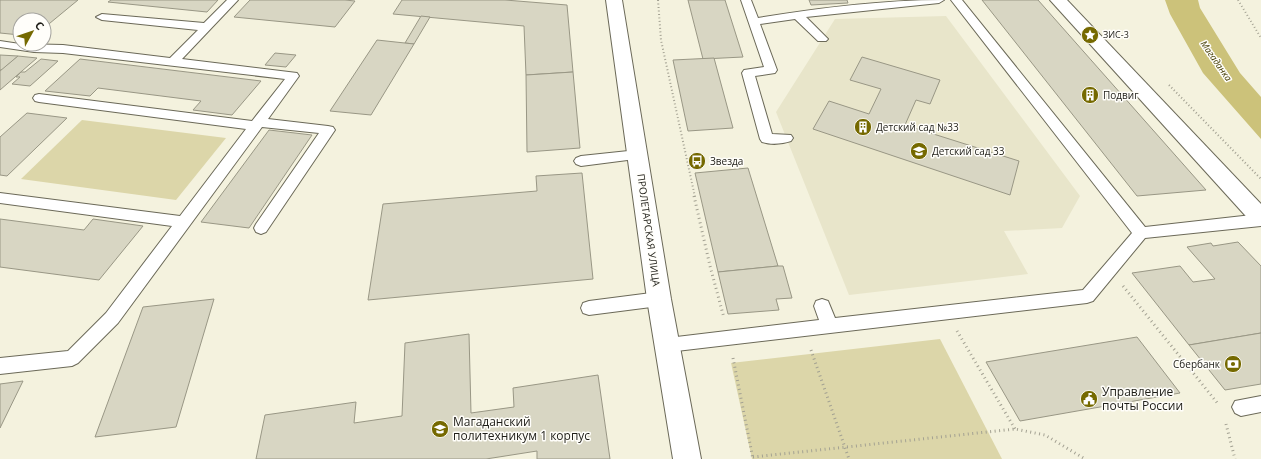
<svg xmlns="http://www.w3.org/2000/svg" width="1261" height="459" viewBox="0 0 1261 459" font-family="'Open Sans',sans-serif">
<rect width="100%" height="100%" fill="#f4f2de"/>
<path fill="#e8e5ca" d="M 946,16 L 1080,196 L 1062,228 L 1004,231 L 1028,274 L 849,295 L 776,112 L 835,19 Z"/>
<g fill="#dcd6a9">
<path d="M 82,120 L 226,138 L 176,200 L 21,179 Z"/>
<path d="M 940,339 L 1002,459 L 752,459 L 731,363 Z"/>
</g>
<path fill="#ccc27a" d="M 1165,0 L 1198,0 L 1200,8 L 1240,73 L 1261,97 L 1261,139 L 1203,73 L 1170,14 Z"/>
<g fill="#d8d6c3" stroke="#999785">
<path d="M 0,0 L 78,0 L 44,28 L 44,20 L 20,20 L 20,35 L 0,33 Z"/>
<path d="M 111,0 L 218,0 L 207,12 L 108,2 Z"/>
<path d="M 250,0 L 345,0 L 355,1 L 335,27 L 234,17 Z"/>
<path d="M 402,0 L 505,0 L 567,5 L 573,72 L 526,75 L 524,26 L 393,14 Z"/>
<path d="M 688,0 L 725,0 L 743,57 L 703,59 Z"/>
<path d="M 809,0 L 847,0 L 848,3 L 811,5 Z"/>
<path d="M 982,0 L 1038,0 L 1206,190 L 1137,196 Z"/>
<path d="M 421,16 L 430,17 L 414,44 L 405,43 Z"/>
<path d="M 377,40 L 414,44 L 371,115 L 330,111 Z"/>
<path d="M 275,53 L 296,55 L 286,67 L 265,65 Z"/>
<path d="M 0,55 L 18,56 L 2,70 L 0,70 Z"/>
<path d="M 18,56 L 37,58 L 0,90 L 0,71 Z"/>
<path d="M 862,57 L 940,80 L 930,104 L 916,100 L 905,125 L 1019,161 L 1010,195 L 813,129 L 829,101 L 869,114 L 881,89 L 850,80 Z"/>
<path d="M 714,58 L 733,128 L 688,131 L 673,60 Z"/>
<path d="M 41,59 L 58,61 L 30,86 L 12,84 L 20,77 L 16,77 L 21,72 L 25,72 Z"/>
<path d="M 80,59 L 261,81 L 232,115 L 193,110 L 201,101 L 98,88 L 90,96 L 45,91 Z"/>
<path d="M 573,72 L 580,148 L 527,152 L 526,75 Z"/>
<path d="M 27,113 L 67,118 L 7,176 L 0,175 L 0,137 Z"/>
<path d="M 269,130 L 312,135 L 249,228 L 201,222 Z"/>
<path d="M 748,168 L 778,266 L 718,272 L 695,173 Z"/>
<path d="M 582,173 L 593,279 L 368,300 L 383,204 L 537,191 L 536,176 Z"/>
<path d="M 0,219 L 84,230 L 93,219 L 143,226 L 99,280 L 0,267 Z"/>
<path d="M 1238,242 L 1261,266 L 1261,333 L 1189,345 L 1132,273 L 1180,266 L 1193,282 L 1215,279 L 1187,247 L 1211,243 L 1213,246 Z"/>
<path d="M 778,266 L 783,266 L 792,298 L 776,299 L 779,310 L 728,314 L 718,272 Z"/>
<path d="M 214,299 L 176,427 L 95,437 L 143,307 Z"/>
<path d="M 1261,333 L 1261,384 L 1225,390 L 1189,345 Z"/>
<path d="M 469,334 L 471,413 L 514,407 L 513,388 L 598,375 L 610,459 L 537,459 L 537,451 L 486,459 L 256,459 L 265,415 L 356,402 L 354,423 L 402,416 L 405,343 Z"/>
<path d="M 1137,337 L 1180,393 L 1020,421 L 986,362 Z"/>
<path d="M 23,381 L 0,428 L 0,384 Z"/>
</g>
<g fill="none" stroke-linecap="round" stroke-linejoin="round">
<defs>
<g id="lane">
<path d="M 227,0 L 238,0 L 182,59 L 297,73 L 299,76 L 268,119 L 328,126 L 333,127 L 335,130 L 266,232 L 261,234 L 256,232 L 254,228 L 256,224 L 319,133 L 262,127 L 118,323 L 78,363 L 72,366 L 0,374 L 0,358 L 68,351 L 106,313 L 172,226 L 0,203 L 0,193 L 180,216 L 246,129 L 39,102 L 35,101 L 33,98 L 35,95 L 39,94 L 252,121 L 285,79 L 63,53 L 34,52 L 0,47 L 0,41 L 20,44 L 63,45 L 170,58 L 198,30 L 102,20 L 96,17 L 102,14 L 204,23 Z"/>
<path d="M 741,0 L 751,0 L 758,18 C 819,8 882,0 944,0 L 939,3 L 806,17 L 828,39 L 826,41 L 818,41 L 795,19 L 760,24 L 777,70 L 775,73 L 755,76 L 772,134 L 791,135 L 793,138 L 791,141 C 782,144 771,145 762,142 L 760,139 L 742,73 L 744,70 L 764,67 Z"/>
<path d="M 951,0 L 962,0 L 1145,227 L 1261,214 L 1261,226 L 1145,238 L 1093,301 L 1087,303 L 668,352 L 662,350 L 659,345 L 662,340 L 668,338 L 819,320 L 814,306 L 816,301 L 822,299 L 828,301 L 835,318 L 1083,290 L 1132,233 Z"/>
<path d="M 638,150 L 643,152 L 645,155 L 643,158 L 581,166 L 576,164 L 574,161 L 576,158 L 581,156 Z"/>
<path d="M 659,292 L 665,294 L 667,299 L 665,304 L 659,306 L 589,315 L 583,313 L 581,308 L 583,303 L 589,301 Z"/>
<path d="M 1261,396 L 1261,412 L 1241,416 L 1235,413 L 1232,407 L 1235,401 Z"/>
</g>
<path id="street" d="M 1050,0 L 1067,0 L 1261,204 L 1261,226 L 1253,224 Z"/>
<path id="secondary" d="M 606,0 L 622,0 L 671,299 L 701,459 L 673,459 L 647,299 Z"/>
</defs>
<use href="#lane" stroke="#6b6958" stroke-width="2"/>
<use href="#street" stroke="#6b6958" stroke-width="2"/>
<use href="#secondary" stroke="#6b6958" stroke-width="2"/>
<g stroke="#a3a192" stroke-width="2" stroke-dasharray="1 2.5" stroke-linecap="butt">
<path d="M 658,0 L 661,40 L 695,197"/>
<path d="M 1238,0 L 1261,38"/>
<path d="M 1169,85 L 1261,179"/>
</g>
<g stroke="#a3a192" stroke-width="3" stroke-dasharray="1 3.5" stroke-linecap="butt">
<path d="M 694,196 L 710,266 L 724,318"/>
<path d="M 1123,286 L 1219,405"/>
<path d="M 957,331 L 1015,429"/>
<path d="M 811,350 L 849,459"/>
<path d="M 733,358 L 753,459"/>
<path d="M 1226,424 L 1235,459"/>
<path d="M 753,457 L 1015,429 L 1045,435 L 1085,459"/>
</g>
<use href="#lane" fill="#fff" fill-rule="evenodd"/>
<use href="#street" fill="#fff" fill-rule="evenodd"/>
<use href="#secondary" fill="#fff" fill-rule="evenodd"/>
</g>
<defs>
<symbol id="sight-disc" viewBox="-11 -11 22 22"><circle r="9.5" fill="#756900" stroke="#fffefa"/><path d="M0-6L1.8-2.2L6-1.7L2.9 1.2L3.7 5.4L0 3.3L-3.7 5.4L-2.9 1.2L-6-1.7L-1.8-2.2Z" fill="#fff"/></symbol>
<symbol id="building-disc" viewBox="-11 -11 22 22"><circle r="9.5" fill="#756900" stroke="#fffefa"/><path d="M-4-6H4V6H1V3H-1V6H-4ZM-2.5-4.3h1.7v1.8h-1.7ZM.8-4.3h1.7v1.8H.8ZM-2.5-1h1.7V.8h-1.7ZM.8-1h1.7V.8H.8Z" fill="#fff"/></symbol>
<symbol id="school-disc" viewBox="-11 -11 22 22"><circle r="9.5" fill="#756900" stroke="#fffefa"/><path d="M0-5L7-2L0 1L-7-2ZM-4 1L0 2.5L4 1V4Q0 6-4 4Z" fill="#fff"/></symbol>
<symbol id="bus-disc" viewBox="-11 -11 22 22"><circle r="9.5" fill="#756900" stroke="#fffefa"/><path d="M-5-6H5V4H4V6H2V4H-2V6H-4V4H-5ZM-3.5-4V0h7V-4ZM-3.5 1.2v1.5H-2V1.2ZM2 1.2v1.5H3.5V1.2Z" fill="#fff"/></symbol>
<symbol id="bank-disc" viewBox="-11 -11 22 22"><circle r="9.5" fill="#756900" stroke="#fffefa"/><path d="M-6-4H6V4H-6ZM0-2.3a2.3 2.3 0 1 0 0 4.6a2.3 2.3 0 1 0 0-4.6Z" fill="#fff"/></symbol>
<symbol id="civic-disc" viewBox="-11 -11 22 22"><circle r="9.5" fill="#756900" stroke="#fffefa"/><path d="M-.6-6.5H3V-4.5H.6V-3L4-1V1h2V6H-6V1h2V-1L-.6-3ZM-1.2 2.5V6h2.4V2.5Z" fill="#fff"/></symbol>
</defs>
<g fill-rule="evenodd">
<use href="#sight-disc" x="1080" y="25" width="20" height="20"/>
<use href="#building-disc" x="1080" y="85" width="20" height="20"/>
<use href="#building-disc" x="853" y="117" width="20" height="20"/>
<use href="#school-disc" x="909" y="141" width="20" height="20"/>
<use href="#bus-disc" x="687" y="151" width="20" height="20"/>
<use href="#bank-disc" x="1223" y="354" width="20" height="20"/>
<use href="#civic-disc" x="1079" y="389" width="20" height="20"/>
<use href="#school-disc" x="430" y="419" width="20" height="20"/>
</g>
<g text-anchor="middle" stroke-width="3" stroke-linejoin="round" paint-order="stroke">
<g font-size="9" fill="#1e1d17" stroke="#fffefa" text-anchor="start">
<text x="1103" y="38">ЗИС-3</text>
</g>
<g font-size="9" font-style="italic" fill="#413a00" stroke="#fffefa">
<text transform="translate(1216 61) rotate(55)" y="3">Магаданка</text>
</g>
<g font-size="10" fill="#1e1d17" stroke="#fffefa" text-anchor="start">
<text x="1103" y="99">Подвиг</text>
<text x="876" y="131">Детский сад №33</text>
<text x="932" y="155">Детский сад 33</text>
<text x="710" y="165">Звезда</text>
<text x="1220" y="368" text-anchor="end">Сбербанк</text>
</g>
<g font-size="10" fill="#1e1d17" stroke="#fffefa">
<text transform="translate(649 230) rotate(82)" y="4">ПРОЛЕТАРСКАЯ УЛИЦА</text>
</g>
<g font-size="12" fill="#1e1d17" stroke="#fffefa" text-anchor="start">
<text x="1102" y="396">Управление<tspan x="1102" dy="14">почты России</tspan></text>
<text x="453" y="426">Магаданский<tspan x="453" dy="14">политехникум 1 корпус</tspan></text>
</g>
</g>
<g transform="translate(32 32) rotate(50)"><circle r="19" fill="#fffefa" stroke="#a5a49f"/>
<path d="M0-3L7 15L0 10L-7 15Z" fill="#756900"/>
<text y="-6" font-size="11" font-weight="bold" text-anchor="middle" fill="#1e1d17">С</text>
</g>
</svg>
